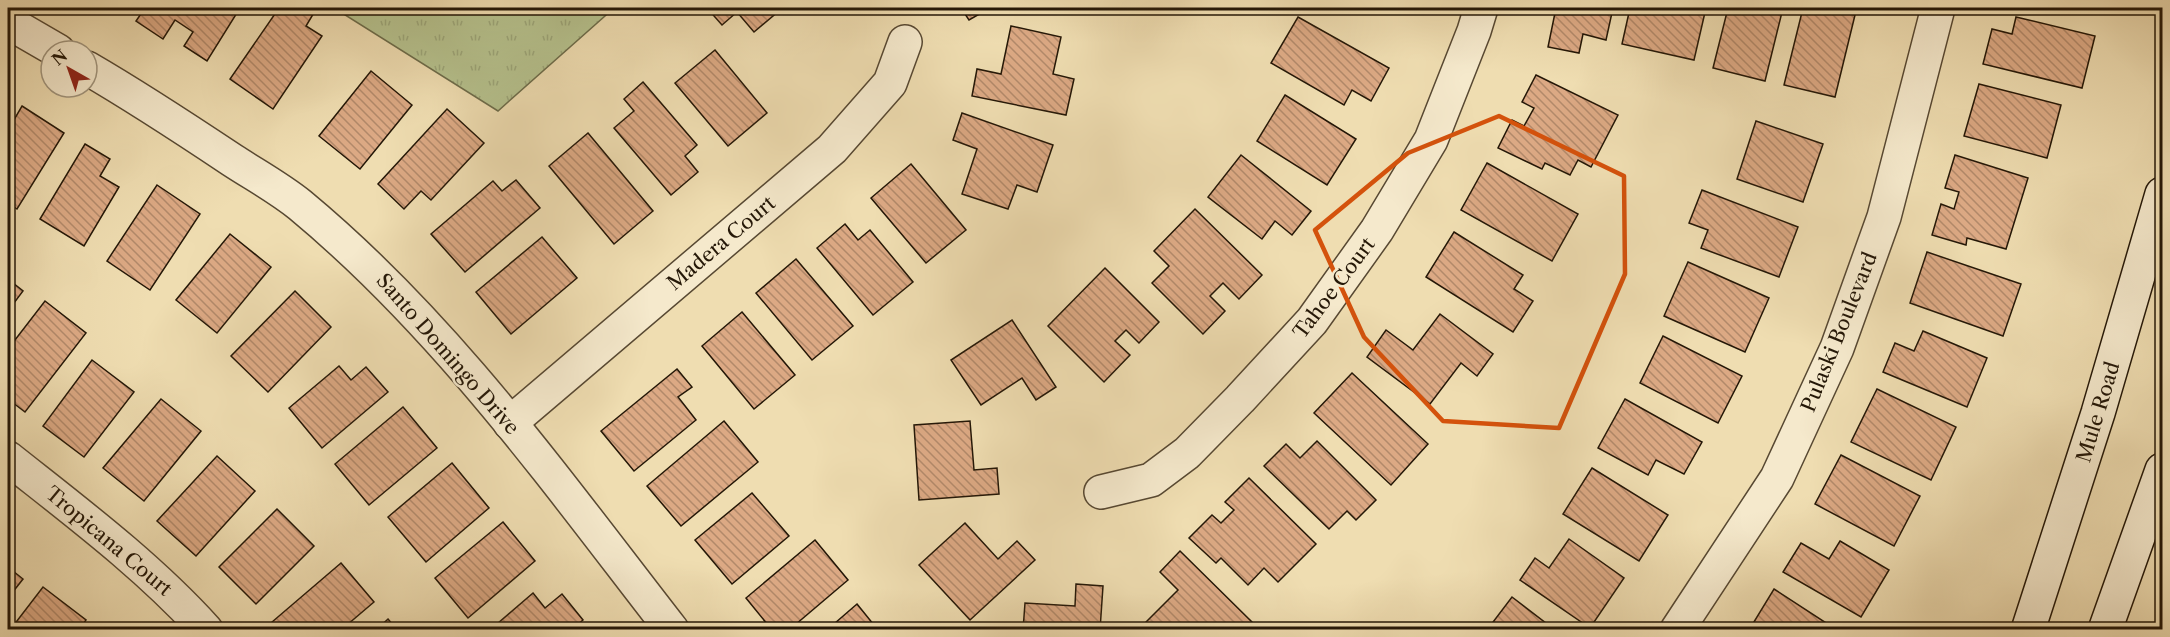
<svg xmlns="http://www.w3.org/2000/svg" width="2170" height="637" viewBox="0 0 2170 637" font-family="'Libre Caslon Text',serif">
<defs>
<pattern id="grass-tufts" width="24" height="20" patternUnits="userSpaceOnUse" patternTransform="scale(1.5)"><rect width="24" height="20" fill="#b6c28e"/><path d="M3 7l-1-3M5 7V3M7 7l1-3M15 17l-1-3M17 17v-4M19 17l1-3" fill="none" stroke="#9ca679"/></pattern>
<pattern id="building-back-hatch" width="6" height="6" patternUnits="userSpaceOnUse" patternTransform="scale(1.5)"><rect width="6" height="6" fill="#dca984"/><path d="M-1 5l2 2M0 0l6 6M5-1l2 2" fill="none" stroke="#b2896a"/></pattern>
</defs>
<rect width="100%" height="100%" fill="#efddb1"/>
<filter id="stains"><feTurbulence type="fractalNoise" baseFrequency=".00333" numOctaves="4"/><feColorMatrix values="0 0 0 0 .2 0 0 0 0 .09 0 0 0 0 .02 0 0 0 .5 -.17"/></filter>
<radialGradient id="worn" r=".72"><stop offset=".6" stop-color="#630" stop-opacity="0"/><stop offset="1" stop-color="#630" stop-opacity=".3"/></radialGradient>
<path fill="url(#grass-tufts)" stroke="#6d6c4a" stroke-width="1.5" d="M 334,8 L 614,8 L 498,111 Z"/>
<g fill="url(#building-back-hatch)" stroke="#241707" stroke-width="1.5">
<path d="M 145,8 L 240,8 L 207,61 L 184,46 L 193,32 L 175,20 L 163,39 L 136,21 Z"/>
<path d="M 279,8 L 310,8 L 315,11 L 306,26 L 322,36 L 273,109 L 230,79 Z"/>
<path d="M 707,8 L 776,8 L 779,11 L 754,32 L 737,12 L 722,25 Z"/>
<path d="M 961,8 L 990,8 L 969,20 Z"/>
<path d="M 1556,8 L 1613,8 L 1606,40 L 1583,34 L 1579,53 L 1548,47 Z"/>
<path d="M 1630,8 L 1706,8 L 1694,60 L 1622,44 Z"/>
<path d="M 1728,8 L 1783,8 L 1765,81 L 1713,68 Z"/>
<path d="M 1803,8 L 1824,8 L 1855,15 L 1835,97 L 1784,85 Z"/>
<path d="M 1298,17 L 1389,68 L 1371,101 L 1352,90 L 1344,105 L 1271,63 Z"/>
<path d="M 2016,17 L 2095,36 L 2082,88 L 1983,64 L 1992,29 L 2012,34 Z"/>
<path d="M 1011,26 L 1061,37 L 1053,74 L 1074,79 L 1066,115 L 972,96 L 977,69 L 1001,74 Z"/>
<path d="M 715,50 L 767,113 L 728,146 L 675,83 Z"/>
<path d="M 371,71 L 412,105 L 360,169 L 319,136 Z"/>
<path d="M 1536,75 L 1618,115 L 1591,167 L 1578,160 L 1570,175 L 1545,163 L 1542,169 L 1498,148 L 1512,120 L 1524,126 L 1534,108 L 1522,102 Z"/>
<path d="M 643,82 L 697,145 L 685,156 L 698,172 L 671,195 L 614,128 L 634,111 L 624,99 Z"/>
<path d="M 1979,84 L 2061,105 L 2047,158 L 1964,136 Z"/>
<path d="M 1285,95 L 1356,139 L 1327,185 L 1257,141 Z"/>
<path d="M 22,106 L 64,133 L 17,209 L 8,203 L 8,130 Z"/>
<path d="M 447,109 L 484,143 L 431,200 L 421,191 L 404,209 L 378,184 Z"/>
<path d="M 962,113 L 1053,145 L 1037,192 L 1017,185 L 1008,209 L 962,194 L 977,149 L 953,140 Z"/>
<path d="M 1756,121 L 1823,144 L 1803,202 L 1737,179 Z"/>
<path d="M 588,133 L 653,211 L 614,244 L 549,166 Z"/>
<path d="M 85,144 L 110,159 L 100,176 L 119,187 L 84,246 L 40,219 Z"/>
<path d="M 1241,155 L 1311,211 L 1292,235 L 1275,221 L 1262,239 L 1208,197 Z"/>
<path d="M 1955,155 L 2028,178 L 2006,249 L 1967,238 L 1966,245 L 1932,235 L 1941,204 L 1954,209 L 1959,192 L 1945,188 Z"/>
<path d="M 1487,163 L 1578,214 L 1552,261 L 1461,210 Z"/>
<path d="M 911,164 L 966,230 L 926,263 L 871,198 Z"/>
<path d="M 516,180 L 540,208 L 465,272 L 431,234 L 493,181 L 502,191 Z"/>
<path d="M 157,185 L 200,214 L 150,290 L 107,261 Z"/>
<path d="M 1702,190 L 1798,227 L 1779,277 L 1701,248 L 1708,230 L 1689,223 Z"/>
<path d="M 1195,209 L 1262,275 L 1239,299 L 1223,283 L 1210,296 L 1225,311 L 1203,334 L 1152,283 L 1169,266 L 1154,251 Z"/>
<path d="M 845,224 L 858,240 L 870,230 L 913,282 L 873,315 L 817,248 Z"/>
<path d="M 1454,232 L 1523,275 L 1514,289 L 1533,301 L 1513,332 L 1426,277 Z"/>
<path d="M 230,234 L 271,267 L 217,333 L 176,300 Z"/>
<path d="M 542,237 L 577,278 L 511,334 L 476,292 Z"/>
<path d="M 1927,252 L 2021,284 L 2003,336 L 1910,303 Z"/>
<path d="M 796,259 L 853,326 L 812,360 L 756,293 Z"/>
<path d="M 1688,262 L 1769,298 L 1745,352 L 1664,316 Z"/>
<path d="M 1105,268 L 1159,322 L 1139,343 L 1126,330 L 1115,341 L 1130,355 L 1104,382 L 1048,326 Z"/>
<path d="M 8,279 L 23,291 L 8,311 Z"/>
<path d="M 295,291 L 331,327 L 268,392 L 231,356 Z"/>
<path d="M 45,301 L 86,333 L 25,412 L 8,399 L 8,349 Z"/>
<path d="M 742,312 L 795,375 L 754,409 L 702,346 Z"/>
<path d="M 1440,314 L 1493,354 L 1477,376 L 1461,363 L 1430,404 L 1367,357 L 1386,330 L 1413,350 Z"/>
<path d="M 1012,320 L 1056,387 L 1036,400 L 1022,378 L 981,405 L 951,360 Z"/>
<path d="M 1923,331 L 1987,358 L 1967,407 L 1883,372 L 1895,343 L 1914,351 Z"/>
<path d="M 1663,336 L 1742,376 L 1718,423 L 1640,383 Z"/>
<path d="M 92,360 L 134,392 L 84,457 L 43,426 Z"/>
<path d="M 339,366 L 351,380 L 366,367 L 388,392 L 322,448 L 289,408 Z"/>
<path d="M 677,369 L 692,387 L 678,397 L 696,420 L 634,471 L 601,431 Z"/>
<path d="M 1352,373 L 1428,444 L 1391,485 L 1314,413 Z"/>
<path d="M 1877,389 L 1956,427 L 1931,480 L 1851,442 Z"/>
<path d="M 161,399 L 201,431 L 144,501 L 103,468 Z"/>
<path d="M 1625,399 L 1702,442 L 1684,474 L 1656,460 L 1648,475 L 1598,448 Z"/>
<path d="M 403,407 L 437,448 L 369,505 L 335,464 Z"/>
<path d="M 724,421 L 758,462 L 681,526 L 647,486 Z"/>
<path d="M 970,421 L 974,470 L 997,468 L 999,494 L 919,500 L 914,425 Z"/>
<path d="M 1317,441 L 1376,500 L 1356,520 L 1347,511 L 1329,529 L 1264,466 L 1286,444 L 1300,458 Z"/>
<path d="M 1841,455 L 1920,496 L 1894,546 L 1815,504 Z"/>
<path d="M 217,456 L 255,491 L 196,556 L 157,521 Z"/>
<path d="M 452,463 L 489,508 L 426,562 L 388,517 Z"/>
<path d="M 1592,468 L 1668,515 L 1639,561 L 1563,514 Z"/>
<path d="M 1249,478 L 1316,544 L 1278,582 L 1264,568 L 1248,585 L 1221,558 L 1216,563 L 1189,538 L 1212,515 L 1221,523 L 1234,510 L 1225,502 Z"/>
<path d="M 752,493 L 789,536 L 732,584 L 695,540 Z"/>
<path d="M 277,509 L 314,546 L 256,604 L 219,567 Z"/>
<path d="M 503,522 L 535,561 L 468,618 L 435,578 Z"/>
<path d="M 965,523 L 998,559 L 1017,541 L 1035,560 L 970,620 L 919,565 Z"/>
<path d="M 1569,539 L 1624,578 L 1590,628 L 1520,580 L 1535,558 L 1549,568 Z"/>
<path d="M 815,540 L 848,580 L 789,630 L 772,630 L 746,598 Z"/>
<path d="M 1840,541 L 1889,570 L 1861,617 L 1783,572 L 1801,543 L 1829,559 Z"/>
<path d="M 1180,551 L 1252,622 L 1244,630 L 1153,630 L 1146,622 L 1178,590 L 1160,572 Z"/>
<path d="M 341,563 L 374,602 L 341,630 L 278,630 L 272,622 Z"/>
<path d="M 8,567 L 23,579 L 8,598 Z"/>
<path d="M 1076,584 L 1103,586 L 1100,630 L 1023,630 L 1025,603 L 1075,606 Z"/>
<path d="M 43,587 L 86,620 L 79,630 L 10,630 Z"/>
<path d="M 1774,589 L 1837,630 L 1749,630 Z"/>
<path d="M 533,593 L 545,608 L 562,594 L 583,620 L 571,630 L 490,630 Z"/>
<path d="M 1512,597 L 1555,630 L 1487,630 Z"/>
<path d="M 857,604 L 878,630 L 827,630 Z"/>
<path d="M 388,619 L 397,630 L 376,630 Z"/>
</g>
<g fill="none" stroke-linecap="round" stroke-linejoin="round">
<defs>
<g id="street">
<path d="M 8,22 L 58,51"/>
<path d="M 87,68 C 137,97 184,128 232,160 C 255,175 279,188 300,205 C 446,326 556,481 672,630"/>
<path d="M 510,423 L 832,149 L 890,83 L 905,42"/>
<path d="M 8,458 C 76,512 147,565 206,630"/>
<path d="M 1101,492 L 1151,480 L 1187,453 L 1240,399 L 1312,321 L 1377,230 L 1431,140 L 1474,31 L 1481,8"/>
<path d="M 1677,630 L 1777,478 L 1837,348 L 1884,217 L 1938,8"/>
</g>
<g id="secondary">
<path d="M 2028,630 L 2098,413 L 2162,194"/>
<path d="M 2105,630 L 2162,470"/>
</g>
</defs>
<use href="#street" stroke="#574832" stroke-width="36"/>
<use href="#secondary" stroke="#241707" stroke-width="36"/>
<use href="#street" stroke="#f5e9cc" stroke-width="33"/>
<use href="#secondary" stroke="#f5e9cc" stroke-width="33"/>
</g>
<path fill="none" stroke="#d4520c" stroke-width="4.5" stroke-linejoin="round" d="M 1499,116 L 1624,176 L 1625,274 L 1559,428 L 1443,421 L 1364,337 L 1315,230 L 1408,153 Z"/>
<g text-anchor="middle" stroke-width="5" stroke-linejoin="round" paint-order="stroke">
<g font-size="20" fill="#241707" stroke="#f5e9cc">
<text transform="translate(721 243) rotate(-40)" y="7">Madera Court</text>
<text transform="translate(1334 288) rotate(-53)" y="7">Tahoe Court</text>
<text transform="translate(1839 332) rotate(-68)" y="7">Pulaski Boulevard</text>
<text transform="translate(448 354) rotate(49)" y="7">Santo Domingo Drive</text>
<text transform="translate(2098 412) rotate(-73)" y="7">Mule Road</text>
<text transform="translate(109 541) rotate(40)" y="7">Tropicana Court</text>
</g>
</g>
<rect width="2170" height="637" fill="none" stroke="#efddb1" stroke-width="30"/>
<rect x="9" y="9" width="2152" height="619" fill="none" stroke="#241707" stroke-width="3"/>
<rect x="15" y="15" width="2140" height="607" fill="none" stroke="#241707" stroke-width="1.5"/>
<g transform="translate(69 69) rotate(320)"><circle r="28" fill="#f5e9cc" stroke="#a1957d" stroke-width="1.5"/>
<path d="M0-4.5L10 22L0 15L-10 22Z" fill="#8f2418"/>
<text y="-9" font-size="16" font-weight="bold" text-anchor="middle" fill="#241707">N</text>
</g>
<rect width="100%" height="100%" filter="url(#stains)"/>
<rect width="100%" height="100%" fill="url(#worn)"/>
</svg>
